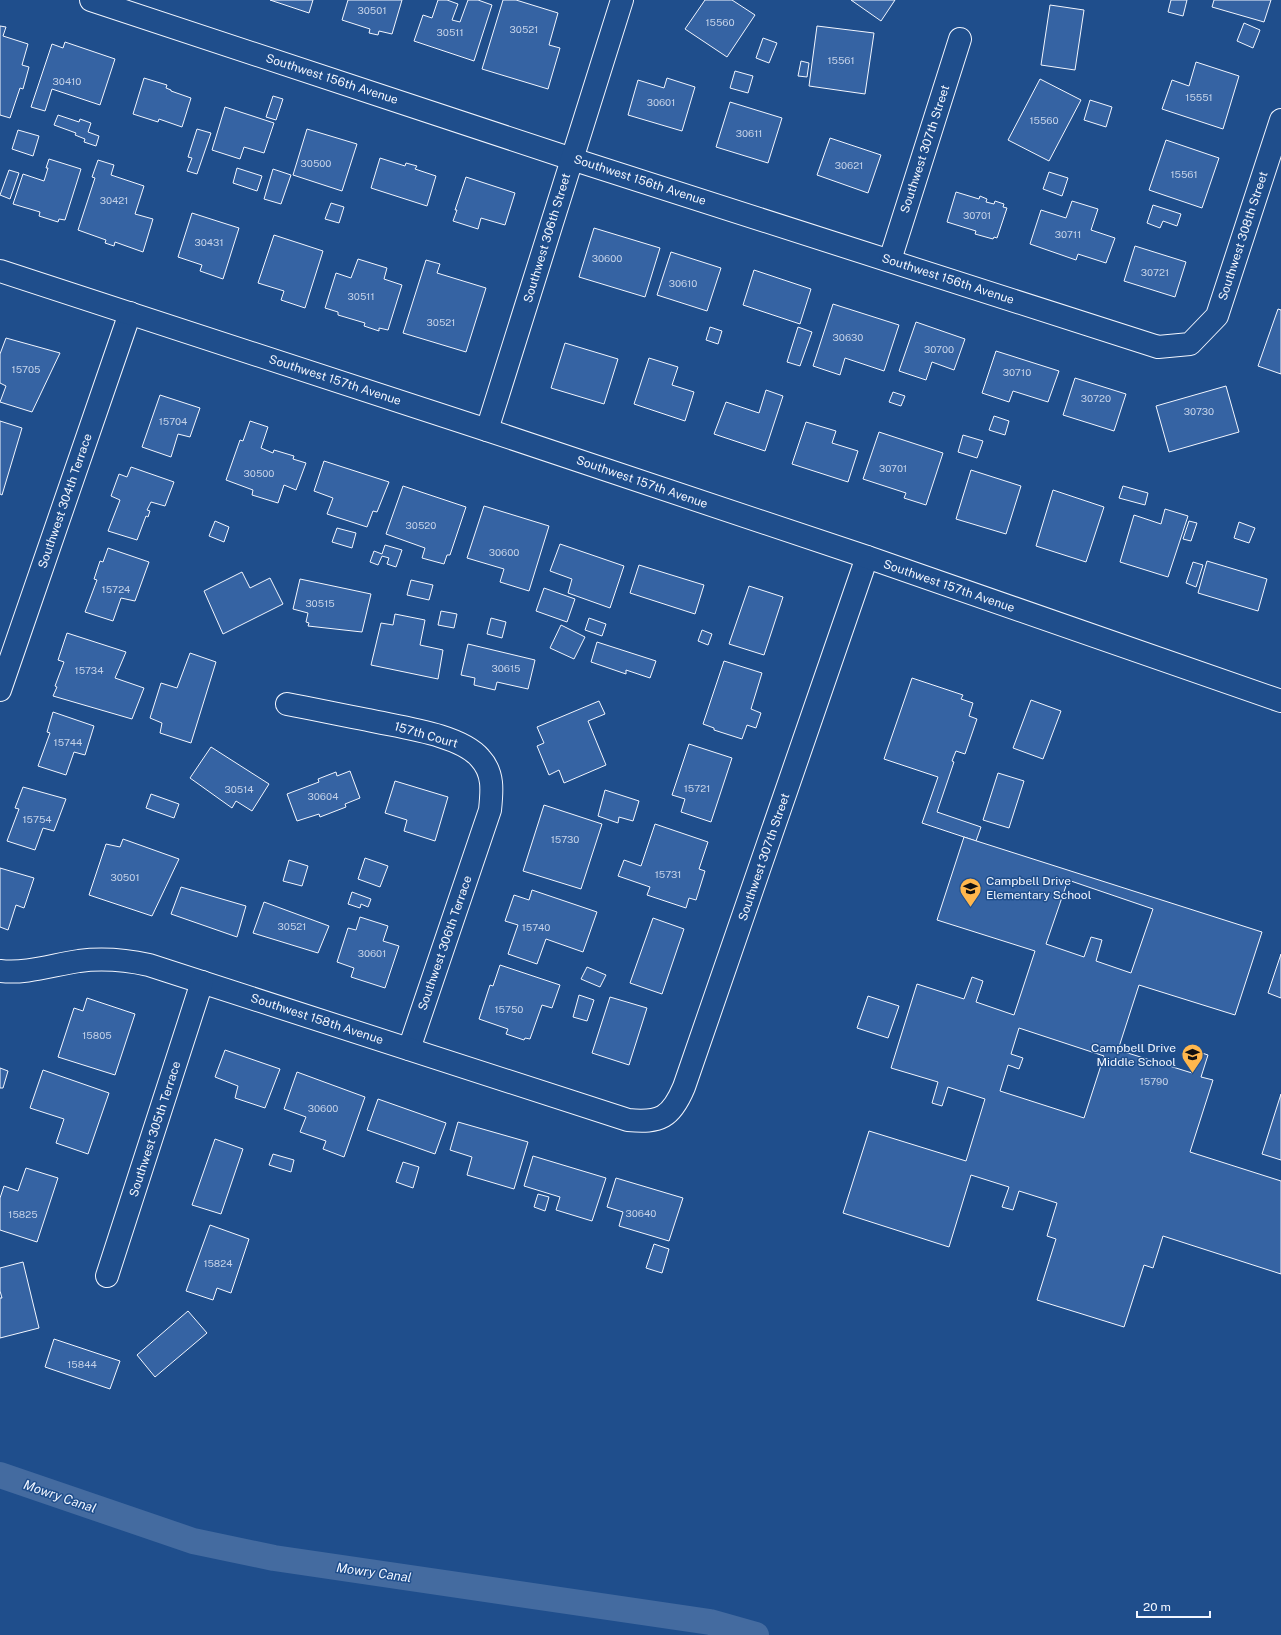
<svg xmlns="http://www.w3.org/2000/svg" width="1281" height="1635" viewBox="0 0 1281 1635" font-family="'Public Sans',sans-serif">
<rect width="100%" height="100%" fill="#1f4e8c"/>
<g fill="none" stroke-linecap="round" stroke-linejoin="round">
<path stroke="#446ba0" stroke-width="26" d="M 0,1475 L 193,1541 L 274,1558 L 710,1622 L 756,1635"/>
</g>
<g fill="#3563a3" stroke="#f2f6ff" fill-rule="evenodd">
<path d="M 270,0 L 313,0 L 309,13 Z"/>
<path d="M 348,0 L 402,0 L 392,34 L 379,31 L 378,35 L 369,33 L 370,29 L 342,20 Z"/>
<path d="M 438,0 L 447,0 L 458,4 L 452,20 L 460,22 L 468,0 L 478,0 L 492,5 L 474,61 L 414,41 L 423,15 L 432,18 Z"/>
<path d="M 503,0 L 516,0 L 558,13 L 549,45 L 560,48 L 548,89 L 482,69 Z"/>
<path d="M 705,0 L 732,0 L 755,15 L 727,57 L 685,29 Z"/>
<path d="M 851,0 L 895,0 L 881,21 Z"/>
<path d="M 1171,0 L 1187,0 L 1183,16 L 1168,12 Z"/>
<path d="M 1214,0 L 1271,0 L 1264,22 L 1212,7 Z"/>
<path d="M 1050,5 L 1084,10 L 1075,70 L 1041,65 Z"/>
<path d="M 1244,23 L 1260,30 L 1253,48 L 1237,41 Z"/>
<path d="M 0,26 L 6,27 L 3,36 L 28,44 L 22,65 L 29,67 L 23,89 L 20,88 L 10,118 L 0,115 Z"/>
<path d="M 817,26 L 874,33 L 865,94 L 809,86 Z"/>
<path d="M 763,38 L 777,43 L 769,63 L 756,58 Z"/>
<path d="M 65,42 L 115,59 L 100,105 L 52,89 L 45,111 L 31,107 L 52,44 L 63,48 Z"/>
<path d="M 801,61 L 809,63 L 807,77 L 798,76 Z"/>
<path d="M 1196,62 L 1239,76 L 1223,129 L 1162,109 L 1172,80 L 1189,86 Z"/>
<path d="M 735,71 L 753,76 L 748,93 L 730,88 Z"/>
<path d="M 144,78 L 167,85 L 166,88 L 171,90 L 171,91 L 191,98 L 182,127 L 159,119 L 158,122 L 133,114 Z"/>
<path d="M 667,78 L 695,87 L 682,131 L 628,115 L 638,80 L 664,88 Z"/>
<path d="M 1040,79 L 1081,100 L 1049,161 L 1008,140 Z"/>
<path d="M 273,96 L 283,99 L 276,120 L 266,117 Z"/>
<path d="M 1090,100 L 1112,107 L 1106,127 L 1084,120 Z"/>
<path d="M 730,102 L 782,118 L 768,163 L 716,147 Z"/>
<path d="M 225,107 L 274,123 L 264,153 L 244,147 L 240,159 L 212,150 Z"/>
<path d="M 58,115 L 79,122 L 80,119 L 91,123 L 88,132 L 99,136 L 96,146 L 84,142 L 85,139 L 75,135 L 76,133 L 54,125 Z"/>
<path d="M 197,129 L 211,133 L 197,174 L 187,171 L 192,158 L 188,157 Z"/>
<path d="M 307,129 L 357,144 L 342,191 L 293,175 Z"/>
<path d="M 18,130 L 39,136 L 33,156 L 12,149 Z"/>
<path d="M 830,138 L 881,155 L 868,193 L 817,175 Z"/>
<path d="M 1166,140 L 1219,158 L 1202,208 L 1149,190 Z"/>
<path d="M 380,158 L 405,166 L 406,163 L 417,166 L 415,169 L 436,176 L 427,206 L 371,188 Z"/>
<path d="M 49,159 L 81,169 L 65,220 L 59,219 L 58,222 L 39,216 L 40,212 L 13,204 L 23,174 L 44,181 L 48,168 L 46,168 Z"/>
<path d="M 98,160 L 114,165 L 111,175 L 144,186 L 135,214 L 153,219 L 143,252 L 115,242 L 114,246 L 105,243 L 106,240 L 78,230 L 95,178 L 92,177 Z"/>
<path d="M 237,168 L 262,176 L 257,191 L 233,183 Z"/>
<path d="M 273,169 L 291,175 L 281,204 L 264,199 Z"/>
<path d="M 9,170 L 19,173 L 10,199 L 0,195 Z"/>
<path d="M 1049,172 L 1068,178 L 1062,196 L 1043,189 Z"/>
<path d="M 466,177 L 515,193 L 505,225 L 481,218 L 478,229 L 453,221 L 457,210 L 455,210 Z"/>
<path d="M 956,192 L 979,199 L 980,196 L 987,199 L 986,202 L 994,204 L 995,201 L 1004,204 L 1003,207 L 1007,208 L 997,238 L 994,237 L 993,239 L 975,234 L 976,231 L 947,222 Z"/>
<path d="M 1072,201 L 1098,209 L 1091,230 L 1115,238 L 1106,263 L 1078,254 L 1076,260 L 1030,244 L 1041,210 L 1066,218 Z"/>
<path d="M 331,203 L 344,207 L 339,223 L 325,219 Z"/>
<path d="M 1153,205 L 1181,214 L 1177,226 L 1163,221 L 1160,228 L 1147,223 Z"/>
<path d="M 192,213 L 239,228 L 223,279 L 200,271 L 202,265 L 178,257 Z"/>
<path d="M 594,228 L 660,248 L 645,297 L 579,277 Z"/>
<path d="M 274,235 L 323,251 L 305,308 L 281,300 L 284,291 L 258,283 Z"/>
<path d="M 1135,246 L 1186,262 L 1175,297 L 1124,281 Z"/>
<path d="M 671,252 L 721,268 L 707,311 L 657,295 Z"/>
<path d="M 358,259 L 387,268 L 384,279 L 402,285 L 388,330 L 379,328 L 379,331 L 364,326 L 365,323 L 338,315 L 338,312 L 325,308 L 336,273 L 351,278 Z"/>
<path d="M 426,260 L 440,264 L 437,273 L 486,288 L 466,352 L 403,333 Z"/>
<path d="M 754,270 L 811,289 L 800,324 L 743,305 Z"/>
<path d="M 833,304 L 899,325 L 884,371 L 845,358 L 840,375 L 813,366 Z"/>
<path d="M 1278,309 L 1281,310 L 1281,374 L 1258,366 Z"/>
<path d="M 916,322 L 965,339 L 954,370 L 932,362 L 926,380 L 899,371 Z"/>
<path d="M 710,327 L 722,331 L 718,344 L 706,340 Z"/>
<path d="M 798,327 L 812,332 L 800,366 L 787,362 Z"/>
<path d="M 6,338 L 60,353 L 32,412 L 0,402 L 6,386 L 0,383 L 0,354 Z"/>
<path d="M 565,343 L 618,359 L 604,404 L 551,388 Z"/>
<path d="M 996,351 L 1059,371 L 1048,402 L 1013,391 L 1009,402 L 982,393 Z"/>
<path d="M 649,358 L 678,367 L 672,385 L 694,392 L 685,421 L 634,404 Z"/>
<path d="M 1075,378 L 1126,394 L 1114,431 L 1063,415 Z"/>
<path d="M 1226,386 L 1239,432 L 1169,452 L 1156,406 Z"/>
<path d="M 766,390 L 783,396 L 765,451 L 714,434 L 726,402 L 759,413 Z"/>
<path d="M 893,392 L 905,396 L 901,406 L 889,402 Z"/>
<path d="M 160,395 L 200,408 L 190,437 L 178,434 L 171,457 L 142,447 Z"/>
<path d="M 994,416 L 1009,421 L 1005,435 L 989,430 Z"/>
<path d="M 0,421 L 22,428 L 2,495 L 0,494 Z"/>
<path d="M 250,421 L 268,427 L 261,448 L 273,453 L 274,450 L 294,456 L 293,459 L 306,463 L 296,490 L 284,485 L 278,503 L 252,495 L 253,490 L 226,480 L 240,440 L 243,441 Z"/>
<path d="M 806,422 L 836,431 L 832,443 L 858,451 L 848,482 L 792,464 Z"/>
<path d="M 879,432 L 943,453 L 926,505 L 904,498 L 906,493 L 863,479 Z"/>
<path d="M 963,435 L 983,441 L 977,458 L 958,452 Z"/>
<path d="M 324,461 L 389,482 L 377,512 L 373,511 L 367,527 L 327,514 L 333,498 L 314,491 Z"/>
<path d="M 131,467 L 174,482 L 165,506 L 151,502 L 147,510 L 150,511 L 148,517 L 146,516 L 137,540 L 108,531 L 120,500 L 111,496 L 119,474 L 127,477 Z"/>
<path d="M 971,470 L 1021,486 L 1006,534 L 956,519 Z"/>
<path d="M 403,486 L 466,507 L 450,555 L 447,555 L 444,564 L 422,558 L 425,548 L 386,534 Z"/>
<path d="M 1123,486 L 1148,493 L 1145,505 L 1119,498 Z"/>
<path d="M 1053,490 L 1104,507 L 1086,562 L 1036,546 Z"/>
<path d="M 484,506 L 549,526 L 529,591 L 500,582 L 504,569 L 467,558 Z"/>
<path d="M 1165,509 L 1188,516 L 1168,577 L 1120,562 L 1134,515 L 1161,524 Z"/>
<path d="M 215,521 L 229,527 L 224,542 L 209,536 Z"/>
<path d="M 1189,521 L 1197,523 L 1191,541 L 1183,539 Z"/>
<path d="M 1239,522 L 1255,528 L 1249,543 L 1234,538 Z"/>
<path d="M 337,528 L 356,533 L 352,548 L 332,542 Z"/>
<path d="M 560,544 L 624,566 L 610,608 L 568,593 L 572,579 L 550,571 Z"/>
<path d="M 385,545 L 402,550 L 396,567 L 387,564 L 389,558 L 382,556 L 378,565 L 370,562 L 374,551 L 382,554 Z"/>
<path d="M 108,548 L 149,562 L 135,601 L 121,598 L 113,621 L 85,612 L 97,580 L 94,579 L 100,561 L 103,562 Z"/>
<path d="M 1207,561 L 1267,579 L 1258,611 L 1198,593 Z"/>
<path d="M 1193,562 L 1203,565 L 1196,587 L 1186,583 Z"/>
<path d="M 639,565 L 704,585 L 695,614 L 630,593 Z"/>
<path d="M 242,572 L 250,588 L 270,578 L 283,604 L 223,634 L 204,591 Z"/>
<path d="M 300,579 L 371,594 L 362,632 L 308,626 L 309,623 L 306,622 L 308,613 L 293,609 Z"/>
<path d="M 411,580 L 433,585 L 429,600 L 407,595 Z"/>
<path d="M 749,586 L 783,597 L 764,655 L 729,644 Z"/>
<path d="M 544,588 L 575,599 L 567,622 L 536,611 Z"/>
<path d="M 441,611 L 457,614 L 454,628 L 438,625 Z"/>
<path d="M 395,614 L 425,620 L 420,645 L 443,650 L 438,679 L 371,665 L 381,623 L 393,625 Z"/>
<path d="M 491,618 L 506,622 L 502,638 L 487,634 Z"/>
<path d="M 589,618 L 606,624 L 602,636 L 585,630 Z"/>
<path d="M 561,625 L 585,637 L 574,659 L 550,648 Z"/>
<path d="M 702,630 L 712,634 L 708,645 L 698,641 Z"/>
<path d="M 67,633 L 126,652 L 115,678 L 144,688 L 132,719 L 53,696 L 57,687 L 55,686 L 64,662 L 58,660 Z"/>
<path d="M 597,642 L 656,661 L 650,678 L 626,670 L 626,674 L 591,662 Z"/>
<path d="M 468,644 L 535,660 L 528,689 L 497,682 L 495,690 L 474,685 L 475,678 L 461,675 Z"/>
<path d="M 190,653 L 216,662 L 191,743 L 160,733 L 162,723 L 150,718 L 161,683 L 177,688 Z"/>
<path d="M 724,661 L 762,673 L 751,709 L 761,713 L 756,728 L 747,725 L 742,739 L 714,730 L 714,728 L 703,724 Z"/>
<path d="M 912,678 L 963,695 L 961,699 L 973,703 L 969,716 L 977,719 L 965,754 L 956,751 L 952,761 L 954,762 L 937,812 L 981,827 L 976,841 L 922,823 L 938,777 L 884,759 Z"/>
<path d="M 1031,700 L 1061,711 L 1043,759 L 1013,748 Z"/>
<path d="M 599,701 L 605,714 L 588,721 L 606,765 L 564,783 L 559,770 L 549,775 L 537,746 L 544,743 L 537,727 Z"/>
<path d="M 53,712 L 94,726 L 85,755 L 74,752 L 66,775 L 38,766 L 50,733 L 47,732 Z"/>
<path d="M 689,744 L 732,758 L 711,822 L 681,812 L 685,799 L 672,795 Z"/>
<path d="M 211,747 L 269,784 L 252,811 L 236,801 L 232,808 L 190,778 Z"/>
<path d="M 350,771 L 360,798 L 345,804 L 346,807 L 320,817 L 319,814 L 297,821 L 287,794 L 319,782 L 318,779 L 336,772 L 337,776 Z"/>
<path d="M 998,773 L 1024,781 L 1009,828 L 983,820 Z"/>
<path d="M 395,781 L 448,797 L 435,841 L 404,831 L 407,820 L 385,813 Z"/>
<path d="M 23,787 L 66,799 L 54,831 L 43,828 L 35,850 L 7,841 L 19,809 L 15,808 Z"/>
<path d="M 605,790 L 639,801 L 633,821 L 619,817 L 618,823 L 598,816 Z"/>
<path d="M 151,794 L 179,804 L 174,818 L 146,808 Z"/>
<path d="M 544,805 L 602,824 L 581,889 L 523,871 Z"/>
<path d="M 655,824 L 708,842 L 699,869 L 705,871 L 696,900 L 689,898 L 686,908 L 647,895 L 650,887 L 618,876 L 624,860 L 641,866 Z"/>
<path d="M 964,837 L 1262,932 L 1235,1015 L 1139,985 L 1118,1050 L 1192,1073 L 1199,1052 L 1208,1055 L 1201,1077 L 1213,1080 L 1190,1152 L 1281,1181 L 1281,1274 L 1163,1236 L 1153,1268 L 1144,1265 L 1124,1327 L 1037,1300 L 1056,1239 L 1047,1236 L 1057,1203 L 1019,1191 L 1013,1210 L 1002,1207 L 1009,1187 L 971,1175 L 949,1247 L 843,1213 L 869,1131 L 966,1161 L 985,1099 L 948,1087 L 942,1106 L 932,1103 L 938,1082 L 891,1068 L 917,984 L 964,999 L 972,977 L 983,981 L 976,1002 L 1014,1015 L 1035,951 L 937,920 ZM 1068,880 L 1153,909 L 1131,973 L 1096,961 L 1102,940 L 1091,937 L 1084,957 L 1046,944 ZM 1019,1028 L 1104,1056 L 1084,1118 L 1000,1091 L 1008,1065 L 1019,1069 L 1023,1058 L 1011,1054 Z"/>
<path d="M 123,839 L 179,859 L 152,916 L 89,895 L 106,844 L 120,847 Z"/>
<path d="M 365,858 L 388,866 L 380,887 L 358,879 Z"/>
<path d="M 289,860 L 308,866 L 302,886 L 283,881 Z"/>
<path d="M 0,868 L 34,878 L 24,908 L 16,905 L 8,930 L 0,927 Z"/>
<path d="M 181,887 L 246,906 L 237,937 L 171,914 Z"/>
<path d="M 532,890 L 597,912 L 583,952 L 546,939 L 537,964 L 508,954 L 518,925 L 505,921 L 514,895 L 529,900 Z"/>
<path d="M 352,892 L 371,899 L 368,907 L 361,904 L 360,908 L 348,904 Z"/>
<path d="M 264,902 L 329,926 L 318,953 L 253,933 Z"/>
<path d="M 360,917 L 388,926 L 383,941 L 399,946 L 385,988 L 351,977 L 354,968 L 337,962 L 348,928 L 356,930 Z"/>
<path d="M 653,918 L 684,929 L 662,994 L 630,983 Z"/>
<path d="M 1281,954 L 1281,998 L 1268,993 Z"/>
<path d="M 500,965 L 560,985 L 552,1008 L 542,1005 L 530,1039 L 525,1038 L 524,1040 L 506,1034 L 508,1029 L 479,1019 L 490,985 L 493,986 Z"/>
<path d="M 587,967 L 606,975 L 600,987 L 581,979 Z"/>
<path d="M 579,995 L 594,1000 L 587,1021 L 573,1017 Z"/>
<path d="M 868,996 L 899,1006 L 888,1038 L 857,1028 Z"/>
<path d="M 610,997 L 647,1008 L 629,1065 L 592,1053 Z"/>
<path d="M 87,998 L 135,1014 L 115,1075 L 58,1057 L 74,1008 L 83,1011 Z"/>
<path d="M 225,1050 L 280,1069 L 265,1108 L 235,1098 L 238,1086 L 215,1077 Z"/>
<path d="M 0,1068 L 8,1071 L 3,1088 L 0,1088 Z"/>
<path d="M 43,1070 L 109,1093 L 88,1154 L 56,1143 L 64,1119 L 30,1108 Z"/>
<path d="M 297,1072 L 365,1097 L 344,1157 L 323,1149 L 326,1141 L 300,1132 L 306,1117 L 284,1109 Z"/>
<path d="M 1281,1094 L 1281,1160 L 1262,1154 Z"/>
<path d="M 378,1099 L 446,1123 L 435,1154 L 367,1130 Z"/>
<path d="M 458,1122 L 528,1142 L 514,1189 L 467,1175 L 472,1157 L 450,1150 Z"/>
<path d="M 215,1139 L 243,1149 L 221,1214 L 192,1205 Z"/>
<path d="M 273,1154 L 294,1160 L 291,1172 L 269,1165 Z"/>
<path d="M 533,1156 L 606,1178 L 592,1221 L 556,1210 L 560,1197 L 524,1186 Z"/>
<path d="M 403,1162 L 419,1167 L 413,1188 L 396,1182 Z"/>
<path d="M 26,1168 L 58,1178 L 37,1242 L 0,1230 L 0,1198 L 4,1186 L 18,1191 Z"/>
<path d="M 616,1178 L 683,1198 L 669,1241 L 619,1226 L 623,1212 L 607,1207 Z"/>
<path d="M 538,1194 L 549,1197 L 545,1211 L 534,1207 Z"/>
<path d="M 210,1225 L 249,1239 L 231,1293 L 217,1288 L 213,1300 L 186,1291 Z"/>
<path d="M 654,1244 L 669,1249 L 662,1273 L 646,1268 Z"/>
<path d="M 23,1262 L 39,1328 L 0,1338 L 0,1298 L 2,1298 L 0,1291 L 0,1268 Z"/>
<path d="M 188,1311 L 207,1333 L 155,1377 L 137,1355 Z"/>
<path d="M 54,1339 L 120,1361 L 110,1389 L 45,1367 Z"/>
</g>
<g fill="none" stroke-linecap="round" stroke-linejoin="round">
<defs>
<g id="street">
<path d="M 91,0 L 572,159 L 1158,347 L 1190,344 L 1217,316 L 1281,120"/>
<path d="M 890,260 L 960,39"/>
<path d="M 487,430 L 622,0"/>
<path d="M 0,690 L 130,313"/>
<path d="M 287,704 C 314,709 341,715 368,720 C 398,727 460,734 480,758 C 494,773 492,791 490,810 L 409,1049"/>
<path d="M 0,971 C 27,974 52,965 79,961 C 103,958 126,960 149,965 L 628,1120 C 660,1123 671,1118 684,1087 L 867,557"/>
<path d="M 107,1276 L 202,982"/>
</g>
<path id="secondary" d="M 0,271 L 487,430 L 867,557 L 1281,701"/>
</defs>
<use href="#street" stroke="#f2f6ff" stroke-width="24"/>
<use href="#secondary" stroke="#f2f6ff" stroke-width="24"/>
<use href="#street" stroke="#1f4e8c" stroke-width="22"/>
<use href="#secondary" stroke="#1f4e8c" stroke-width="22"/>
</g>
<defs>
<symbol id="school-pin" viewBox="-11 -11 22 30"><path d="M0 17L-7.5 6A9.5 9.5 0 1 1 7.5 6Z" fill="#ffb74d" stroke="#1f4e8c"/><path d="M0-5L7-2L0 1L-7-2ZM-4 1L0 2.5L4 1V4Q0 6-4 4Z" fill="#111"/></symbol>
</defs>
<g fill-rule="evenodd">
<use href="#school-pin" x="958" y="876" width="25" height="34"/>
<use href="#school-pin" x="1180" y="1042" width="25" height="34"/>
</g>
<g text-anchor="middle" stroke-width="3" stroke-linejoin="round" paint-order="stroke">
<g font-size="10" fill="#c3d1e8">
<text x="372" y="14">30501</text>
<text x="720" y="26">15560</text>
<text x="524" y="33">30521</text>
<text x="450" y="36">30511</text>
<text x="841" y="64">15561</text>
<text x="67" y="85">30410</text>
<text x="1199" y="101">15551</text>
<text x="661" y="106">30601</text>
<text x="1044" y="124">15560</text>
<text x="749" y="137">30611</text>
<text x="316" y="167">30500</text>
<text x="849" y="169">30621</text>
<text x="1184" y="178">15561</text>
<text x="114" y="204">30421</text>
<text x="977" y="219">30701</text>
<text x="1068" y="238">30711</text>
<text x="209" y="246">30431</text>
<text x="607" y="262">30600</text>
<text x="1155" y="276">30721</text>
<text x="683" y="287">30610</text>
<text x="361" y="300">30511</text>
<text x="441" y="326">30521</text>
<text x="848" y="341">30630</text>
<text x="939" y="353">30700</text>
<text x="26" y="373">15705</text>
<text x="1017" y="376">30710</text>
<text x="1096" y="402">30720</text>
<text x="1199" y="415">30730</text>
<text x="173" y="425">15704</text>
<text x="893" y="472">30701</text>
<text x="259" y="477">30500</text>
<text x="421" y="529">30520</text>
<text x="504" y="556">30600</text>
<text x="116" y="593">15724</text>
<text x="320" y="607">30515</text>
<text x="506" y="672">30615</text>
<text x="89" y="674">15734</text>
<text x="68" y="746">15744</text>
<text x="697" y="792">15721</text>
<text x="239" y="793">30514</text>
<text x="323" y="800">30604</text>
<text x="37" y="823">15754</text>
<text x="565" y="843">15730</text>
<text x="668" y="878">15731</text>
<text x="125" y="881">30501</text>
<text x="292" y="930">30521</text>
<text x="536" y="931">15740</text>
<text x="372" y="957">30601</text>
<text x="509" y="1013">15750</text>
<text x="97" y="1039">15805</text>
<text x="1154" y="1085">15790</text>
<text x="323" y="1112">30600</text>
<text x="641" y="1217">30640</text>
<text x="23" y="1218">15825</text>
<text x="218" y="1267">15824</text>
<text x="82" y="1368">15844</text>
</g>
<g font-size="12" fill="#f2f6ff" stroke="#1f4e8c">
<text transform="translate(332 79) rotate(18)" y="4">Southwest 156th Avenue</text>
<text transform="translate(925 149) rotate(-72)" y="4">Southwest 307th Street</text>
<text transform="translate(640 180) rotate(18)" y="4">Southwest 156th Avenue</text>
<text transform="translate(1243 236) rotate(-72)" y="4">Southwest 308th Street</text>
<text transform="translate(547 238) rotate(-73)" y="4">Southwest 306th Street</text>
<text transform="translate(948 279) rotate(18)" y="4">Southwest 156th Avenue</text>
<text transform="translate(335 380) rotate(18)" y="4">Southwest 157th Avenue</text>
<text transform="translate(642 482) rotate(19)" y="4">Southwest 157th Avenue</text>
<text transform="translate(65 501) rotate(-71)" y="4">Southwest 304th Terrace</text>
<text transform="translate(949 586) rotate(19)" y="4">Southwest 157th Avenue</text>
<text transform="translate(426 735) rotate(16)" y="4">157th Court</text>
<text transform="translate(764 857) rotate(-71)" y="4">Southwest 307th Street</text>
<text transform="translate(445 943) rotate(-71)" y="4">Southwest 306th Terrace</text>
<text transform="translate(317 1019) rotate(18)" y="4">Southwest 158th Avenue</text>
<text transform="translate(155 1129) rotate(-72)" y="4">Southwest 305th Terrace</text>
</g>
<g font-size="12" fill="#f2f6ff" stroke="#1f4e8c" text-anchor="start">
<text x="986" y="885">Campbell Drive<tspan x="986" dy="14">Elementary School</tspan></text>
<text x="1176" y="1052" text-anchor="end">Campbell Drive<tspan x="1176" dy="14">Middle School</tspan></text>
</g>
<g font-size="13" font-style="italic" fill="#f2f6ff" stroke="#1f4e8c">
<text transform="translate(60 1496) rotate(19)" y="5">Mowry Canal</text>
<text transform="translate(374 1572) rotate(8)" y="5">Mowry Canal</text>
</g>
</g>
<path d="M1137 1611v6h73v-6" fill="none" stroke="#f2f6ff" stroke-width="2"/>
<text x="1143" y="1611" font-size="12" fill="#f2f6ff" stroke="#1f4e8c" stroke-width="3" paint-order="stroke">20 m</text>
</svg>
